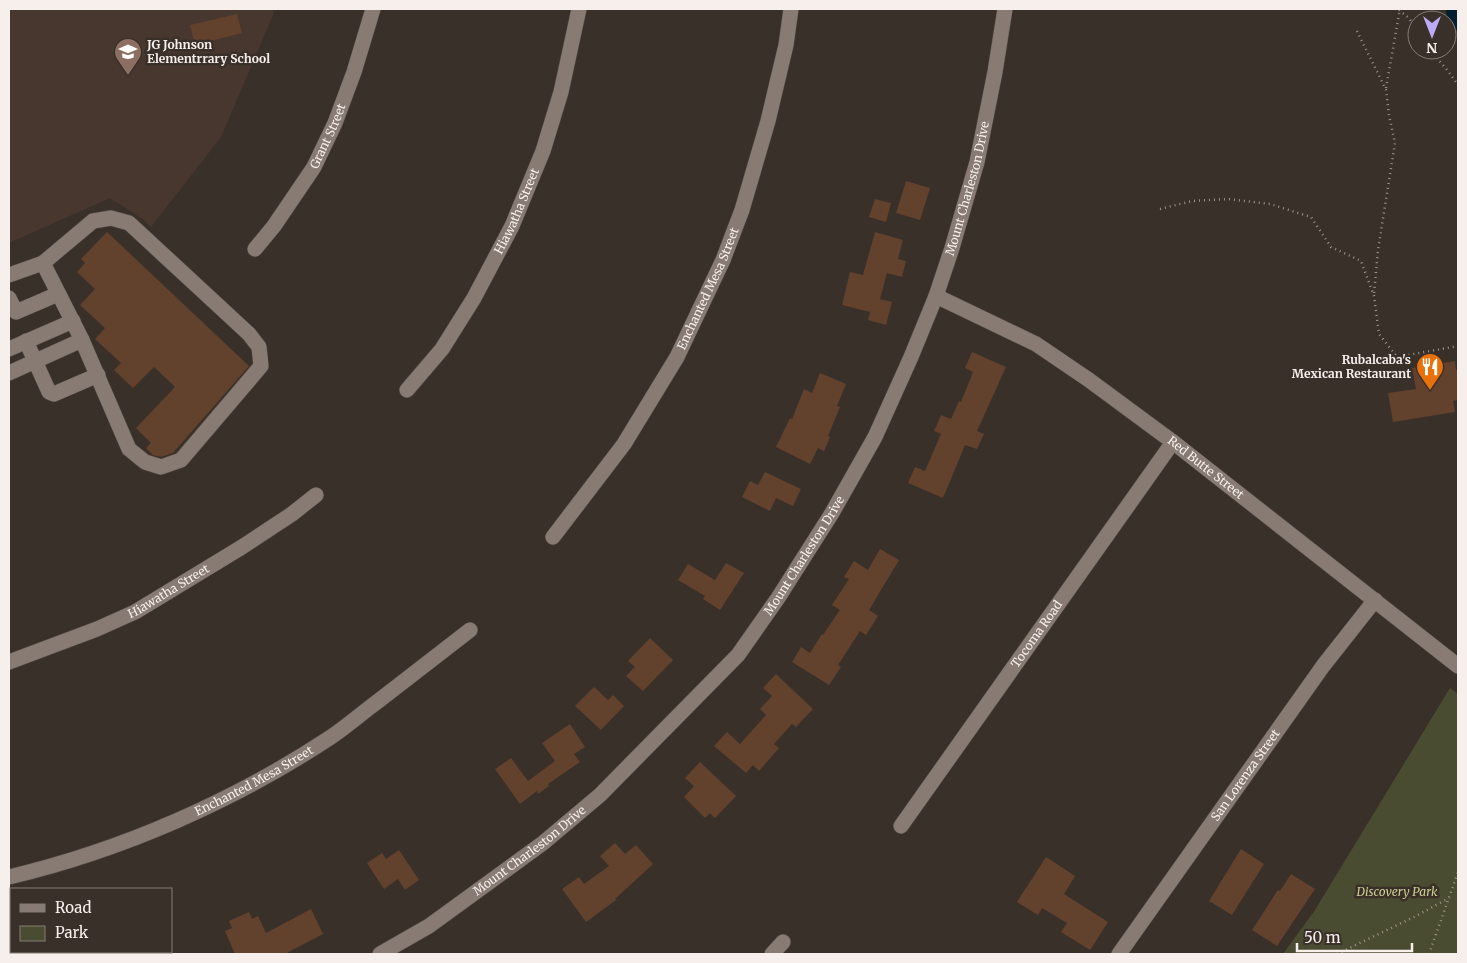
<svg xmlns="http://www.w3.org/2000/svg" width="1467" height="963" viewBox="0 0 1467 963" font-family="Merriweather,serif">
<rect width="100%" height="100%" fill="#3a302a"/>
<path fill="#48372e" d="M 9,9 L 274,9 L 273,15 L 221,137 L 151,227 L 144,220 L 110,198 L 9,243 Z"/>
<path fill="#4a4c31" d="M 1450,688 L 1458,694 L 1458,954 L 1283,954 L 1315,910 Z"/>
<path fill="#031e2e" d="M 1446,9 L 1458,9 L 1458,30 L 1456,30 L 1447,21 Z"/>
<g fill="#62412d">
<path d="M 237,14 L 242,33 L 195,45 L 190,25 Z"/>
<path d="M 906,181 L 930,188 L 920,220 L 896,213 Z"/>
<path d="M 875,199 L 891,203 L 886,222 L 869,217 Z"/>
<path d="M 107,232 L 249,366 L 173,453 L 161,457 L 153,455 L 146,448 L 151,443 L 136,428 L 175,387 L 154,367 L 133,388 L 114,370 L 121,363 L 95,339 L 105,328 L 80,305 L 95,289 L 77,272 L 85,263 L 81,259 Z"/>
<path d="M 875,232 L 903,240 L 898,259 L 906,261 L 902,277 L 887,273 L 880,299 L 892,302 L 886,325 L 868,320 L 870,312 L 842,305 L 850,272 L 863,275 Z"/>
<path d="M 972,352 L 1006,367 L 977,431 L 984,434 L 977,449 L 965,445 L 943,498 L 908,483 L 915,467 L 925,471 L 941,434 L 934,431 L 941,415 L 951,419 L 959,401 L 961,402 L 973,372 L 965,368 Z"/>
<path d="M 1455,361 L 1456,370 L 1458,370 L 1458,400 L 1453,401 L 1455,412 L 1393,422 L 1388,393 L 1416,389 L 1412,368 Z"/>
<path d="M 820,373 L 846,384 L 837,406 L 840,407 L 828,436 L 830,437 L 824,451 L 818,448 L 810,464 L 776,447 L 790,418 L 792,419 L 804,389 L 812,393 Z"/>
<path d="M 765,472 L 801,489 L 793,506 L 776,498 L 770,511 L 742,497 L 750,481 L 758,485 Z"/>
<path d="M 880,549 L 899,560 L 869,610 L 878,616 L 866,635 L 860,631 L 838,665 L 841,667 L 829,685 L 792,662 L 801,647 L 810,653 L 822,634 L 823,635 L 840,610 L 832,605 L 849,579 L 844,577 L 854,561 L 868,570 Z"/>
<path d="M 726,563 L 744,573 L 720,610 L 703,599 L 705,596 L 678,580 L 688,564 L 715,580 Z"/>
<path d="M 650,638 L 673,660 L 643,691 L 626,676 L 635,667 L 628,661 Z"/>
<path d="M 776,674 L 813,709 L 796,727 L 792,724 L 774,744 L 779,748 L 759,771 L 753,765 L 746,773 L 714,746 L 727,732 L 740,744 L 766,715 L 760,709 L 772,696 L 763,688 Z"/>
<path d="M 594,687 L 608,700 L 613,695 L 624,706 L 601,730 L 575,706 Z"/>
<path d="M 570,724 L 585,747 L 574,754 L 580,762 L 548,784 L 549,786 L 538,794 L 537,791 L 520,804 L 495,769 L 511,758 L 528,781 L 555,761 L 542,743 Z"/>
<path d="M 700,762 L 736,796 L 715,818 L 710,813 L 705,818 L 684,797 L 694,786 L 685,778 Z"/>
<path d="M 615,843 L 625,854 L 636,845 L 653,864 L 615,899 L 616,900 L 586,922 L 562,889 L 579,877 L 584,884 L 609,866 L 600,856 Z"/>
<path d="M 1241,849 L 1264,864 L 1232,915 L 1209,901 Z"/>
<path d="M 399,850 L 419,880 L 405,890 L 398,879 L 384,889 L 367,863 L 382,853 L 386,859 Z"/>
<path d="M 1046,857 L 1075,876 L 1064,894 L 1108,922 L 1090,950 L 1061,932 L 1067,923 L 1042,908 L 1038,915 L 1017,902 Z"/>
<path d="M 1291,874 L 1315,889 L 1277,946 L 1252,930 L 1278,890 L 1280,891 Z"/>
<path d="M 311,909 L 323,934 L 285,954 L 235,954 L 225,931 L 232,928 L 229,921 L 249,912 L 252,919 L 258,916 L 266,933 Z"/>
</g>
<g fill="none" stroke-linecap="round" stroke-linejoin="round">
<defs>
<g id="minor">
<path id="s1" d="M 255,249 L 274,226 L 314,167 L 335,123 L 354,72 L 373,9"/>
<path d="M 43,263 L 82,340"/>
<path d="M 9,275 L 43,263 L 93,221 L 111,218 L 129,223 L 249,334 L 259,347 L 261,366 L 181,460 L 161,467 L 145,462 L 129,449 L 82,340 L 9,373"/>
<path id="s2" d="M 936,296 L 1036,344 L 1089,380 L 1173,442 L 1458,666"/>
<path d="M 9,298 L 16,312 L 58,294"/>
<path d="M 26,341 L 49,392 L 54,394 L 98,375"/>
<path d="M 9,349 L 73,321"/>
<path id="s3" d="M 407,390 L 442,349 L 474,298 L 512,226 L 543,151 L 561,92 L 579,9"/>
<path id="s4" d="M 553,537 L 624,444 L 677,357 L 723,260 L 742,210 L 768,121 L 786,45 L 791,9"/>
<path id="s5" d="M 9,662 L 97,629 L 135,612 L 242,547 L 292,514 L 316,495"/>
<path id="s6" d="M 901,826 L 1173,442"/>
<path id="s7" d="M 9,877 C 123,850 234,801 331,737 C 347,726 362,713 377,702 C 408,678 439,654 470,630"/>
<path id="s8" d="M 380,954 L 429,926 L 543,843 L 600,795 L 738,655 L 778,598 L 832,513 L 875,437 L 911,357 L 936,296 L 952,248 L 977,162 L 995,72 L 1005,9"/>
<path d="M 772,954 L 783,942"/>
<path id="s9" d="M 1119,954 L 1323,666 L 1375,600"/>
</g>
</defs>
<use href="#minor" stroke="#544c46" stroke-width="16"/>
<g stroke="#9c948f" stroke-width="2.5" stroke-dasharray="1 4" stroke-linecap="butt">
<path d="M 1399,10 L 1409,18 L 1417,32"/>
<path d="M 1357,31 L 1386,90 L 1389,115 L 1395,143 L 1378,250 L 1374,294"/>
<path d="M 1430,50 L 1448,71 L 1458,85"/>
<path d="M 1386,88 L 1400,9"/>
<path d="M 1160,209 L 1192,201 L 1228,199 L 1270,204 L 1311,217 L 1331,247 L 1361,261 L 1374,296 L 1379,334 L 1397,357 L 1458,346"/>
<path d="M 1337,954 L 1414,917 L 1449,898"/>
<path d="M 1429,954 L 1458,872"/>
</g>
<use href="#minor" stroke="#877b74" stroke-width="15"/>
</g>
<defs>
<symbol id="school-pin" viewBox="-11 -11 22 30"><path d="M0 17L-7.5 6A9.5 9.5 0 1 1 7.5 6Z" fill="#8d6e63" stroke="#3a302a"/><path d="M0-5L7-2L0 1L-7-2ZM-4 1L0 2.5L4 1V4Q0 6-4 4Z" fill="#fff"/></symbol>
<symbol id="restaurant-pin" viewBox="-11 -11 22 30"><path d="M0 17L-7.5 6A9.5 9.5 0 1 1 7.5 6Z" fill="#e8710a" stroke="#3a302a"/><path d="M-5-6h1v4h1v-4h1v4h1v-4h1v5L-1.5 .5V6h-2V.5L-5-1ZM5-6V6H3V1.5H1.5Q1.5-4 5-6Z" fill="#fff"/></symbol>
</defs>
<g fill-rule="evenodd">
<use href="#school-pin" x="112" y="36" width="32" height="43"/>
<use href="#restaurant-pin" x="1414" y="351" width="32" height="43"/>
</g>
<g text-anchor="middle" stroke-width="5" stroke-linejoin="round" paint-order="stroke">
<g font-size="12" font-weight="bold" fill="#f6efeb" stroke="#3a302a" text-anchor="start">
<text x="147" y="49">JG Johnson<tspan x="147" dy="14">Elementrrary School</tspan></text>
<text x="1411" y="364" text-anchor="end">Rubalcaba's<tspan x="1411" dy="14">Mexican Restaurant</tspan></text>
</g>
<g font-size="12" fill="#f6efeb" stroke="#3a302a">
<text dy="4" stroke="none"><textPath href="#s1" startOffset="135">Grant Street</textPath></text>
<text dy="4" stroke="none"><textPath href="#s8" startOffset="992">Mount Charleston Drive</textPath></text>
<text dy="4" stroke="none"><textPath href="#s3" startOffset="211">Hiawatha Street</textPath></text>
<text dy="4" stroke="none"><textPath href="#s4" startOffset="294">Enchanted Mesa Street</textPath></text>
<text dy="4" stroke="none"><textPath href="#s2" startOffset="321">Red Butte Street</textPath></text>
<text dy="4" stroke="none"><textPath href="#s8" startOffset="588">Mount Charleston Drive</textPath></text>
<text dy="4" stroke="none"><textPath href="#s5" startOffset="175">Hiawatha Street</textPath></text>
<text dy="4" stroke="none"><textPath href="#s6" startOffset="235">Tocoma Road</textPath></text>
<text dy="4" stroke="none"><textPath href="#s9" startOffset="219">San Lorenza Street</textPath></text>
<text dy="4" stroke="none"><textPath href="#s7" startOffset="264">Enchanted Mesa Street</textPath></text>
<text dy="4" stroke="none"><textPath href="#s8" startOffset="182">Mount Charleston Drive</textPath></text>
</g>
<g font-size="12" font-style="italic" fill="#ccd290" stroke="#3a302a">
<text x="1397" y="896">Discovery Park</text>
</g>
</g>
<rect width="1467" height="963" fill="none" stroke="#f6efeb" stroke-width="20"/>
<rect x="10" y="888" width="162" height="65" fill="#3a302a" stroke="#857c77"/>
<rect x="20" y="904" width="25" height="8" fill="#877b74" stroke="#857c77"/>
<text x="55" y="913" font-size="15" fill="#f6efeb">Road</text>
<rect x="20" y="926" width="25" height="15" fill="#4a4c31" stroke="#857c77"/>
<text x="55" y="938" font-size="15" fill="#f6efeb">Park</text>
<g transform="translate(1432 35) rotate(180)"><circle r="24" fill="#3a302a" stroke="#857c77"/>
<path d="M0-4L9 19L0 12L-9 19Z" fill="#bcaaf6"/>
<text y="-8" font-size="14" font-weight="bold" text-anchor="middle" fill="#f6efeb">N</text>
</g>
<path d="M1297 943v8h115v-8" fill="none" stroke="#f6efeb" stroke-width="2.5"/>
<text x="1304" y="943" font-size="15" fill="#f6efeb" stroke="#3a302a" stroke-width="4" paint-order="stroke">50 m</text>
</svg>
